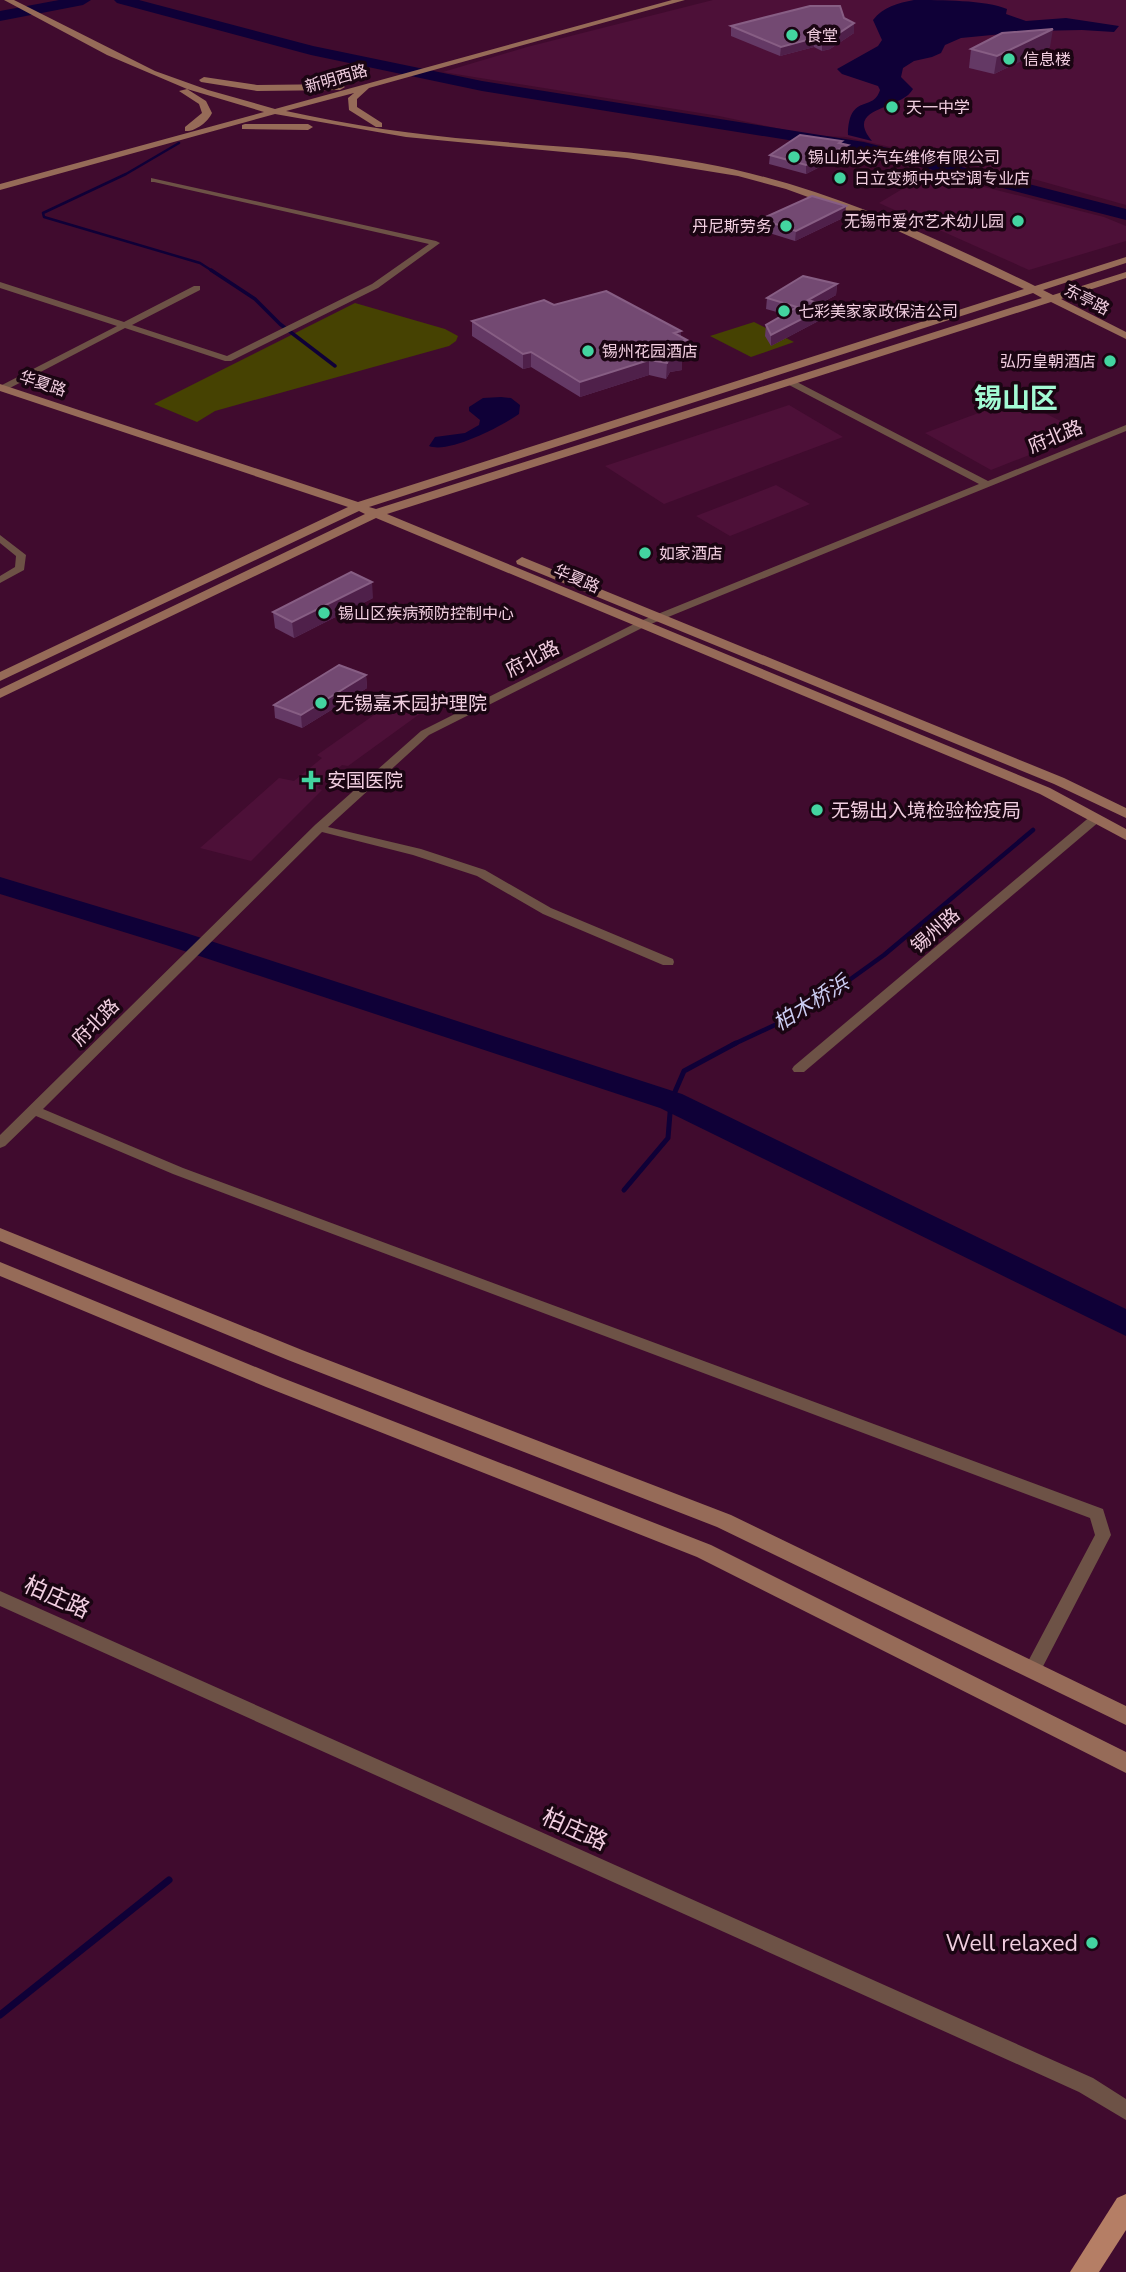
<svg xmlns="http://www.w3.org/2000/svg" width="1126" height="2272" viewBox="0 0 1126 2272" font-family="'Nunito Sans','Noto Sans SC',sans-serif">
<rect width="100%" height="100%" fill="#400b2e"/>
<g fill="#4d1038">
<path d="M 713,0 L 1126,0 L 1126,205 L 1037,180 L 846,137 L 809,135 L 719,116 L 443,72 L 527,47 Z"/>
<path d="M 929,173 L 1104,217 L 1126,226 L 1126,241 L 1029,270 L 879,203 Z"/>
<path d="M 1016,399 L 1085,433 L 991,470 L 925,433 Z"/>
<path d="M 789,405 L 843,437 L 664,504 L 605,466 Z"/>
<path d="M 776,485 L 810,504 L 730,536 L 696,516 Z"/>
<path d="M 394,701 L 421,713 L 348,766 L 342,765 L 317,788 L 322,790 L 251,861 L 200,848 L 279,778 L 294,781 L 322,758 L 317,755 Z"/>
</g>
<g fill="#464202">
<path d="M 355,303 L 445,329 L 458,336 L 456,341 L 449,346 L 215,411 L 197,422 L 154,404 Z"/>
<path d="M 754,322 L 794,342 L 751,357 L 710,336 Z"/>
</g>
<g fill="#0f0037">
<path d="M 914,0 C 940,0 986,0 1007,9 L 1006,14 L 1026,21 L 1066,18 L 1119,26 L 1114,32 L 1082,30 L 1032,31 L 961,38 L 945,45 L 941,53 L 932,57 L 914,61 L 903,68 L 901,77 L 913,89 C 901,111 843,106 872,141 L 848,135 C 849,92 873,113 880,90 L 878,86 L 842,74 L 837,69 L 878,46 L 882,40 L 873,20 C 883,7 898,3 914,0 Z"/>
<path d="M 501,397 L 511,398 L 520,405 L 519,414 C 502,426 449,454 429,446 L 435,437 L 465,433 L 479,425 L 480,420 L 469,411 L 469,407 L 483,398 Z"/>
</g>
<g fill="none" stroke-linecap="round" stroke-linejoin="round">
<path stroke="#0f0037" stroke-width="2.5" d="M 179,143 L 126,174 L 43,213 L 44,217 L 200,263 L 214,272"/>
<path stroke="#0f0037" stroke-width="3.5" d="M 211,270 L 255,299 L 280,324 L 335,366"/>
<path stroke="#0f0037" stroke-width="4.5" d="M 732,1045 L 809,1009 L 884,955 L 1033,830"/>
<path stroke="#0f0037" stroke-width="5" d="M 624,1190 L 668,1138 L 671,1101 L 684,1071 L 736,1043"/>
<path stroke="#0f0037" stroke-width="7" d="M 0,2015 L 169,1880"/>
<g fill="#0f0037" fill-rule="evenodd">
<path d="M 59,0 L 91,0 L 83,5 L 0,21 L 0,11 Z"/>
<path d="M 114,0 L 139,0 L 313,46 L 482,81 L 864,142 L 1126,209 L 1126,220 L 863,152 L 482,91 L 311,55 L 117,3 Z"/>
<path d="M 0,877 L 186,933 L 682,1094 L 1126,1309 L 1126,1336 L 660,1108 L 166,945 L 0,894 Z"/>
</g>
<g fill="#6d5246" fill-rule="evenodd">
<path d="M 151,178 L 436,241 L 440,243 L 378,288 L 231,361 L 225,361 L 125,328 L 6,390 L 0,390 L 0,386 L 117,326 L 0,288 L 0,282 L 124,322 L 194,286 L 200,286 L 200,290 L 132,325 L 227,356 L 372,284 L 429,244 L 154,182 L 151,182 Z"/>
<path d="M 789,381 L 795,381 L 988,481 L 1126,425 L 1126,431 L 646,626 L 429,735 L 328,827 L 421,849 L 485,870 L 551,908 L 673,959 L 674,962 L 673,965 L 663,965 L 543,914 L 477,876 L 413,855 L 322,832 L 43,1109 L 183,1168 L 1103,1509 L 1111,1535 L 1038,1676 L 1032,1678 L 1026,1676 L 1023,1671 L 1095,1535 L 1090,1518 L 173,1174 L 36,1116 L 5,1146 L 0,1148 L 0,1135 L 315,825 L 421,731 L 638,622 L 979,484 L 789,385 Z"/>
<path d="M 0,535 L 26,555 L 24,570 L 0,583 L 0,576 L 15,567 L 16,556 L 0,543 Z"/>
<path d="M 1096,814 L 1102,818 L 1100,821 L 804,1072 L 794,1072 L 792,1069 L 794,1066 L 1092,815 Z"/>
<path d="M 0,1591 L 1093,2078 L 1126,2099 L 1126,2120 L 1079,2092 L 0,1606 Z"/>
</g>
<g fill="#966b58" fill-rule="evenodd">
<path d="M 4,0 L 14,0 L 155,71 L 208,90 L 275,109 L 672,0 L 685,0 L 369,88 L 357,99 L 357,107 L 382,123 L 382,127 L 376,127 L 349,110 L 348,98 L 354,93 L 286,111 C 350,125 415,135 480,140 C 554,147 629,149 702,163 C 819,184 928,234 1035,286 L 1126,257 L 1126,263 L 1043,290 L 1053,295 L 1126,272 L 1126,278 L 1061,299 L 1126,332 L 1126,339 L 1051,302 L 387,514 L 1050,788 L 1126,829 L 1126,840 L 1040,794 L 376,518 L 0,698 L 0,689 L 365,514 L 359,511 L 0,681 L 0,672 L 348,507 L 0,391 L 0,384 L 358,502 L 1024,289 L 885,225 L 786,189 L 738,176 L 627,158 L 406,137 L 275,114 L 0,190 L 0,184 L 264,112 L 187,89 L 206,101 L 212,113 C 208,122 195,132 185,131 L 185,127 L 202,113 L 199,104 L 179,91 L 187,89 L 107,55 ZM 1033,293 L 1042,298 L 376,509 L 369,507 Z"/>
<path d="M 204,77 L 257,85 L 340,84 L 345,87 L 340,90 L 257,91 L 201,82 L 199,80 Z"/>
<path d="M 245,124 L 308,124 L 313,127 L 308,130 L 242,129 L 242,125 Z"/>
<path d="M 522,557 L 1064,778 L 1126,808 L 1126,818 L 1054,784 L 517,564 L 516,561 Z"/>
<path d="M 0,1228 L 302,1350 L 731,1515 L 1126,1706 L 1126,1725 L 717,1527 L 288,1360 L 0,1241 Z"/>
<path d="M 0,1262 L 280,1377 L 711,1545 L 1126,1752 L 1126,1773 L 697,1557 L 266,1387 L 0,1276 Z"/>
</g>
<path fill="#b57e65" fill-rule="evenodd" d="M 1126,2194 L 1126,2230 L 1099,2272 L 1070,2272 L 1117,2198 Z"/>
</g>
<g fill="#643965">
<path d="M 844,18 L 854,23 L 854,33 L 830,49 L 822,51 L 814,47 L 780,56 L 731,36 L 731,26 Z"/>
<path d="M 1050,47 L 994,74 L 969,68 L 971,49 Z"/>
<path d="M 842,144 L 848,145 L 847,153 L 806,174 L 769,164 L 770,155 Z"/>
<path d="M 845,217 L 795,241 L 760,230 L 761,219 Z"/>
<path d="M 837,284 L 836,295 L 820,304 L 827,306 L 826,317 L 771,346 L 765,336 L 766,325 L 784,314 L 766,309 L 767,298 Z"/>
<path d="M 554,305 L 686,355 L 682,356 L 682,370 L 670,372 L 666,379 L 649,375 L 580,397 L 531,367 L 523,369 L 472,336 L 472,321 Z"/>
<path d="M 373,598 L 294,638 L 275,628 L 273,612 Z"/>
<path d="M 366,675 L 367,688 L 302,728 L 275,718 L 274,705 Z"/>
</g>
<g fill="#4f204a">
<path d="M 854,23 L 854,33 L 830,49 L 822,51 L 822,41 Z"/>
<path d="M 1053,29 L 1050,47 L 994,74 L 997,56 Z"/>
<path d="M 814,38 L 814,47 L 780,56 L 781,47 Z"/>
<path d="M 842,141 L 842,148 L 848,145 L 847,153 L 806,174 L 806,165 Z"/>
<path d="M 846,206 L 845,217 L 795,241 L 796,231 Z"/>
<path d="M 837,284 L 836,295 L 807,311 L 808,300 Z"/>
<path d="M 827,306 L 826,317 L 771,346 L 771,335 Z"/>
<path d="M 681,331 L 681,341 L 687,340 L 686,355 L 682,356 L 682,370 L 670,372 L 666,379 L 667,363 L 670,356 L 674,333 Z"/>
<path d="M 531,352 L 531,367 L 523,369 L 523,354 Z"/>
<path d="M 649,360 L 649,375 L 580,397 L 580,382 Z"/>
<path d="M 372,582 L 373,598 L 294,638 L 292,622 Z"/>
<path d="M 366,675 L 367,688 L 302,728 L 301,715 Z"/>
</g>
<g fill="#734972" stroke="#875e84" stroke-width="2">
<path d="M 810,6 L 840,6 L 844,18 L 854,23 L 830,39 L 822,41 L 814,38 L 781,47 L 731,26 Z"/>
<path d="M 1053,29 L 997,56 L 971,49 L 1002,33 Z"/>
<path d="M 800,135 L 842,141 L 839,143 L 848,145 L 806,165 L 770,155 Z"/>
<path d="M 812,196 L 846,206 L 796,231 L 761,219 Z"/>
<path d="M 803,276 L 837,284 L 808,300 L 827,306 L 771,335 L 766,325 L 797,307 L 767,298 Z"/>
<path d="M 606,291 L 681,331 L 674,333 L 687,340 L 676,343 L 682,355 L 670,356 L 667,363 L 649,360 L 580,382 L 531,352 L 523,354 L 472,321 L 544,300 L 554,305 Z"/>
<path d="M 351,572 L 372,582 L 292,622 L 273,612 Z"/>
<path d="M 339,665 L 366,675 L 301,715 L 274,705 Z"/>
</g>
<g fill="#43d4a0" stroke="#1a0512" stroke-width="2.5">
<circle cx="792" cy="35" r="7"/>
<circle cx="1009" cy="59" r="7"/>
<circle cx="892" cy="107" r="7"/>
<circle cx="794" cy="157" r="7"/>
<circle cx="840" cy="178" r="7"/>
<circle cx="1018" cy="221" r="7"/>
<circle cx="786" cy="226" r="7"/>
<circle cx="784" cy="311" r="7"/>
<circle cx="588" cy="351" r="7"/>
<circle cx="1110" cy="361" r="7"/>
<circle cx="645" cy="553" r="7"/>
<circle cx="324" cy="613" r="7"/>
<circle cx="321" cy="703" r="7"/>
<path d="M307.5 769.5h7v7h7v7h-7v7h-7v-7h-7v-7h7z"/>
<circle cx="817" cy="810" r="7"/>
<circle cx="1092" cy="1943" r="7"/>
</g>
<g text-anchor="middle" stroke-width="7" stroke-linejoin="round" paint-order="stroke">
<g font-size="16" fill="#f1cee0" stroke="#1a0512" text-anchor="start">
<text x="806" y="41">食堂</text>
<text x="1023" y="65">信息楼</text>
<text x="906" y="113">天一中学</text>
<text x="808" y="163">锡山机关汽车维修有限公司</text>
<text x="854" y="184">日立变频中央空调专业店</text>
<text x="1004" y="227" text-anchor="end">无锡市爱尔艺术幼儿园</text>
<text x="772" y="232" text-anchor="end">丹尼斯劳务</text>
<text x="798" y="317">七彩美家家政保洁公司</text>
<text x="602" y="357">锡州花园酒店</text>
<text x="1096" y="367" text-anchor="end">弘历皇朝酒店</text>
<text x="659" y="559">如家酒店</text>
<text x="338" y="619">锡山区疾病预防控制中心</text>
</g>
<g font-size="16" fill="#f1cee0" stroke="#1a0512">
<text transform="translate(336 78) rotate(-16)" y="6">新明西路</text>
<text transform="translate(1087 299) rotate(27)" y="6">东亭路</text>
<text transform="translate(43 383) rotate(18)" y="6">华夏路</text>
<text transform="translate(577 578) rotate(23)" y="6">华夏路</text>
</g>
<g font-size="19" fill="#f1cee0" stroke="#1a0512">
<text transform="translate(1055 436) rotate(-22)" y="7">府北路</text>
<text transform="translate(532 658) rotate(-27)" y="7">府北路</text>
<text transform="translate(935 930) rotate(-41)" y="7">锡州路</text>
<text transform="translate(95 1022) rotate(-45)" y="7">府北路</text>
</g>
<g font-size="19" fill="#f1cee0" stroke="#1a0512" text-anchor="start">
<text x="335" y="710">无锡嘉禾园护理院</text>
<text x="327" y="787">安国医院</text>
<text x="831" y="817">无锡出入境检验检疫局</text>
</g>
<g font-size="21" font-style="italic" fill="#cbccf2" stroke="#1a0512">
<text transform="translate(811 1003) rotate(-32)" y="7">柏木桥浜</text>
</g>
<g font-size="23" fill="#f1cee0" stroke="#1a0512">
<text transform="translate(57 1597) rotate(24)" y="8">柏庄路</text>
<text transform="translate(575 1829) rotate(24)" y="8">柏庄路</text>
</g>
<g font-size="23" fill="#f1cee0" stroke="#1a0512" text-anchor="end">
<text x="1078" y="1951">Well relaxed</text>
</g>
<g font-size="28" font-weight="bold" fill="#a3fad4" stroke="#1a0512">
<text x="1016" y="408">锡山区</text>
</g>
</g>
</svg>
